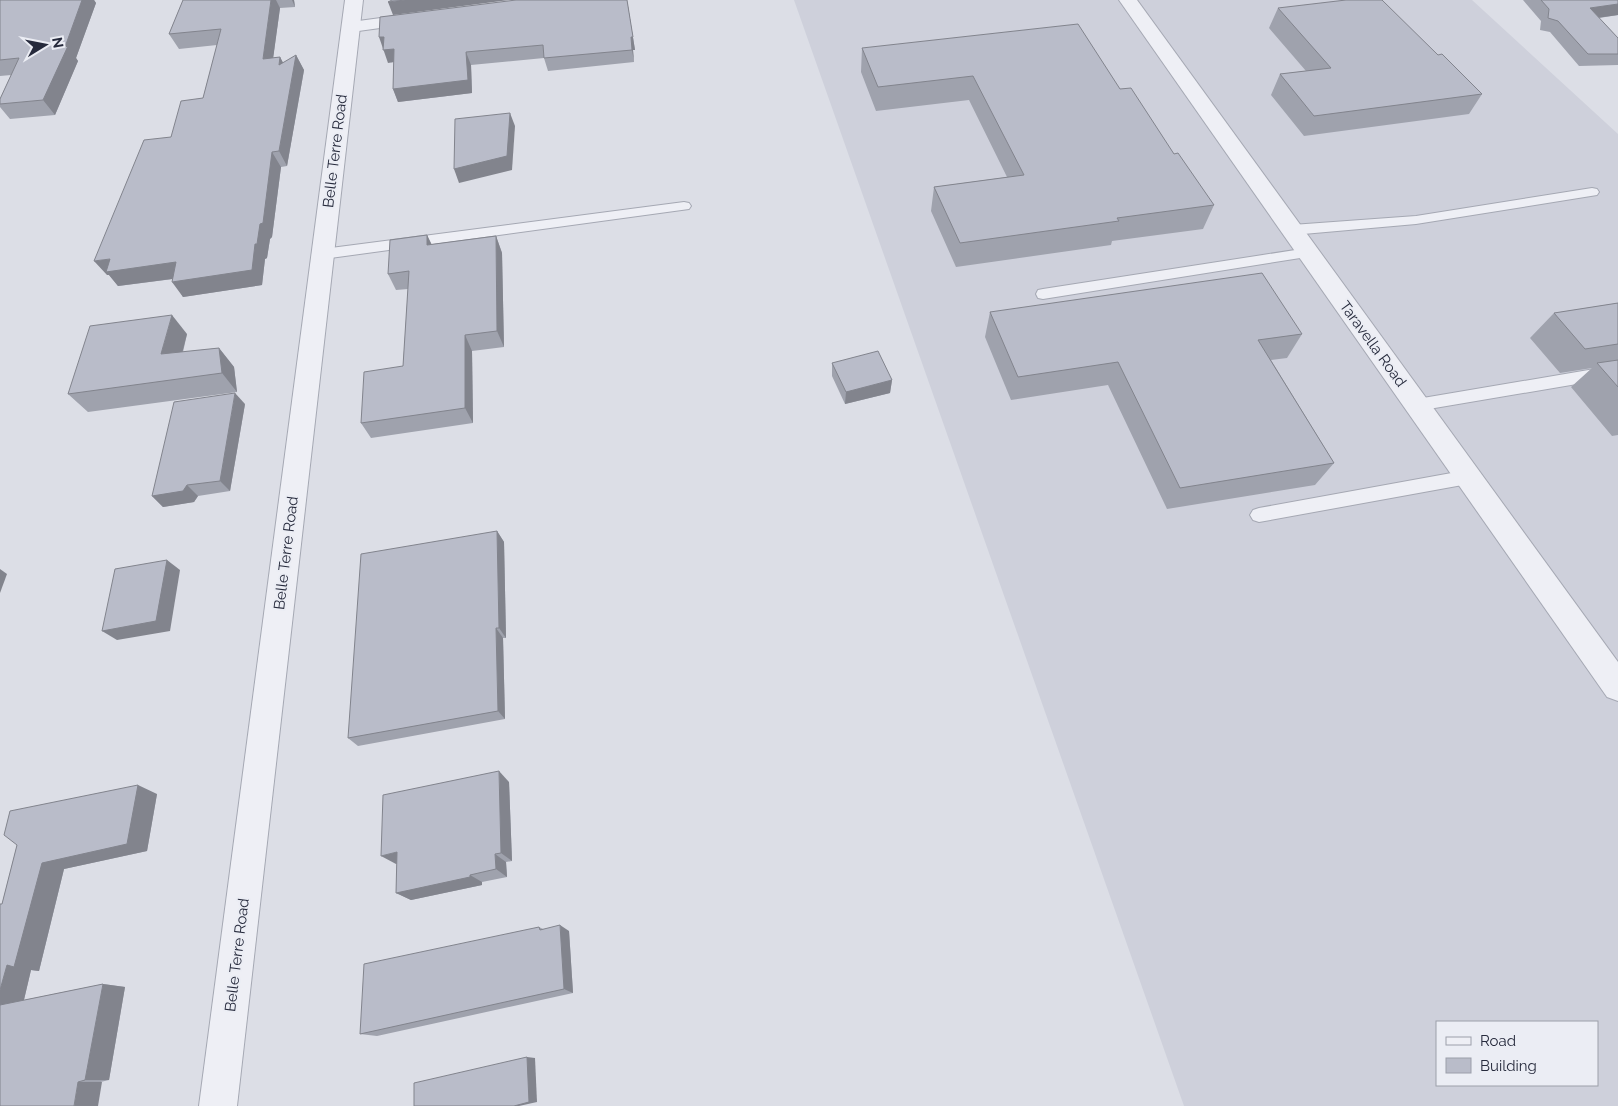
<svg xmlns="http://www.w3.org/2000/svg" width="1618" height="1106" viewBox="0 0 1618 1106" font-family="Raleway,sans-serif">
<rect width="100%" height="100%" fill="#dcdee6"/>
<path fill="#ced0db" fill-rule="evenodd" d="M 794,0 L 1472,0 L 1618,134 L 1618,1106 L 1184,1106 ZM 1437,1022 L 1597,1022 L 1597,1085 L 1437,1085 Z"/>
<g fill="none" stroke-linecap="round" stroke-linejoin="round">
<defs>
<g id="service">
<path d="M 1592,188 L 1597,189 L 1599,192 L 1597,195 L 1416,224 L 1292,235 L 1287,233 L 1285,230 L 1287,227 L 1292,225 L 1416,216 Z"/>
<path d="M 684,202 L 689,203 L 691,206 L 689,209 L 323,259 L 318,257 L 316,254 L 318,251 L 323,249 Z"/>
<path d="M 1308,248 L 1313,250 L 1315,253 L 1313,256 L 1043,299 L 1038,298 L 1036,294 L 1038,290 L 1043,289 Z"/>
<path d="M 1618,365 L 1618,377 L 1417,411 L 1411,409 L 1409,405 L 1411,401 L 1417,399 Z"/>
<path d="M 1468,470 L 1474,472 L 1476,477 L 1474,482 L 1468,484 L 1259,522 L 1253,520 L 1250,515 L 1253,510 L 1259,508 Z"/>
</g>
<g id="minor">
<path d="M 1119,0 L 1137,0 L 1618,662 L 1618,701 L 1607,697 Z"/>
<path d="M 418,13 L 424,14 L 427,18 L 424,22 L 351,32 L 345,31 L 342,27 L 345,23 L 351,22 Z"/>
</g>
<path id="tertiary" d="M 345,0 L 363,0 L 237,1106 L 199,1106 Z"/>
</defs>
<use href="#service" stroke="#a5a8b3" stroke-width="2"/>
<use href="#minor" stroke="#a5a8b3" stroke-width="2"/>
<use href="#tertiary" stroke="#a5a8b3" stroke-width="2"/>
<use href="#service" fill="#eeeff5" fill-rule="evenodd"/>
<use href="#minor" fill="#eeeff5" fill-rule="evenodd"/>
<use href="#tertiary" fill="#eeeff5" fill-rule="evenodd"/>
</g>
<g fill="#9fa2ad">
<path d="M 0,0 L 94,0 L 96,3 L 76,58 L 78,61 L 55,115 L 10,119 L 0,107 L 0,99 L 11,75 L 0,76 Z"/>
<path d="M 183,0 L 294,0 L 295,7 L 280,8 L 273,58 L 280,57 L 283,63 L 296,55 L 304,70 L 287,166 L 281,167 L 272,237 L 270,239 L 267,258 L 265,259 L 262,285 L 183,297 L 173,279 L 118,286 L 109,275 L 107,275 L 171,137 L 203,98 L 217,45 L 179,49 L 169,34 Z"/>
<path d="M 627,0 L 635,50 L 633,50 L 634,62 L 548,71 L 544,58 L 471,65 L 472,93 L 398,102 L 393,89 L 394,62 L 388,63 Z"/>
<path d="M 1523,0 L 1618,0 L 1618,15 L 1599,18 L 1618,38 L 1618,65 L 1579,66 L 1550,32 L 1540,30 L 1541,21 Z"/>
<path d="M 1278,8 L 1438,55 L 1482,94 L 1469,114 L 1304,136 L 1271,95 L 1280,74 L 1306,71 L 1269,28 Z"/>
<path d="M 862,48 L 1120,89 L 1174,154 L 1214,205 L 1203,229 L 1112,241 L 1111,245 L 956,267 L 931,211 L 934,187 L 1007,177 L 969,100 L 876,111 L 861,72 Z"/>
<path d="M 427,235 L 432,245 L 496,236 L 502,253 L 504,347 L 472,351 L 473,423 L 371,438 L 361,423 L 403,366 L 408,289 L 396,290 L 388,274 Z"/>
<path d="M 1618,303 L 1618,435 L 1612,436 L 1571,387 L 1592,368 L 1560,373 L 1530,338 L 1554,313 Z"/>
<path d="M 990,312 L 1302,334 L 1287,358 L 1271,360 L 1334,463 L 1315,485 L 1167,509 L 1108,385 L 1011,400 L 985,337 Z"/>
<path d="M 187,334 L 183,352 L 219,348 L 234,367 L 237,392 L 88,412 L 68,394 Z"/>
<path d="M 832,363 L 892,380 L 890,393 L 845,404 L 832,376 Z"/>
<path d="M 245,404 L 230,491 L 198,496 L 194,502 L 163,507 L 152,496 Z"/>
<path d="M 497,531 L 504,542 L 506,638 L 503,638 L 505,719 L 358,746 L 348,738 Z"/>
<path d="M 509,782 L 512,861 L 506,862 L 507,877 L 482,882 L 482,885 L 411,900 L 396,893 L 397,864 L 396,864 Z"/>
<path d="M 157,794 L 147,851 L 64,869 L 39,971 L 31,970 L 24,1000 L 103,984 L 125,987 L 109,1080 L 0,1106 L 2,904 L 17,845 Z"/>
<path d="M 539,927 L 543,929 L 569,931 L 573,993 L 377,1036 L 360,1034 Z"/>
</g>
<g fill="#82848d">
<path d="M 82,0 L 94,0 L 96,3 L 76,58 L 78,61 L 55,115 L 43,100 L 65,47 Z"/>
<path d="M 271,0 L 276,0 L 280,8 L 271,74 L 263,59 Z"/>
<path d="M 292,0 L 294,0 L 295,7 Z"/>
<path d="M 405,0 L 509,0 L 393,15 L 388,2 Z"/>
<path d="M 627,0 L 635,50 L 633,50 L 634,62 L 632,50 Z"/>
<path d="M 1618,4 L 1618,15 L 1582,20 L 1590,8 Z"/>
<path d="M 379,37 L 384,37 L 394,49 L 399,61 L 388,63 Z"/>
<path d="M 466,52 L 471,65 L 472,93 L 398,102 L 393,89 Z"/>
<path d="M 296,55 L 304,70 L 287,166 L 279,151 Z"/>
<path d="M 280,57 L 288,72 L 279,65 Z"/>
<path d="M 510,113 L 515,126 L 512,170 L 459,183 L 454,169 Z"/>
<path d="M 272,152 L 281,167 L 272,237 L 270,239 L 267,258 L 265,259 L 262,285 L 183,297 L 172,282 L 255,244 Z"/>
<path d="M 427,235 L 435,252 L 427,245 Z"/>
<path d="M 496,236 L 502,253 L 504,347 L 497,331 Z"/>
<path d="M 110,259 L 176,262 L 187,277 L 118,286 L 109,275 L 107,275 L 94,261 Z"/>
<path d="M 172,315 L 187,334 L 177,373 L 161,354 Z"/>
<path d="M 465,335 L 472,351 L 473,423 L 465,408 Z"/>
<path d="M 219,348 L 234,367 L 237,392 L 222,373 Z"/>
<path d="M 892,380 L 890,393 L 845,404 L 846,392 Z"/>
<path d="M 235,393 L 245,404 L 230,491 L 220,481 Z"/>
<path d="M 187,485 L 198,496 L 194,502 L 163,507 L 152,496 Z"/>
<path d="M 497,531 L 504,542 L 506,638 L 499,628 Z"/>
<path d="M 167,560 L 180,570 L 170,631 L 117,640 L 102,631 Z"/>
<path d="M 0,569 L 7,574 L 0,593 Z"/>
<path d="M 496,628 L 503,638 L 505,719 L 498,711 Z"/>
<path d="M 499,771 L 509,782 L 512,861 L 501,853 Z"/>
<path d="M 138,785 L 157,794 L 147,851 L 64,869 L 39,971 L 31,970 L 22,1008 L 0,1006 L 0,990 L 7,965 L 42,863 Z"/>
<path d="M 397,852 L 412,860 L 396,864 L 381,856 Z"/>
<path d="M 495,854 L 506,862 L 507,877 L 496,869 Z"/>
<path d="M 470,875 L 482,882 L 482,885 L 411,900 L 396,893 Z"/>
<path d="M 560,925 L 569,931 L 573,993 L 564,989 Z"/>
<path d="M 103,984 L 125,987 L 109,1080 L 85,1080 Z"/>
<path d="M 527,1057 L 535,1058 L 537,1102 L 519,1106 L 514,1106 Z"/>
<path d="M 78,1082 L 102,1082 L 98,1106 L 74,1106 Z"/>
</g>
<g fill="#b9bcc9" stroke="#82848d">
<path d="M 0,0 L 82,0 L 65,47 L 68,46 L 43,100 L 0,104 L 0,99 L 19,58 L 0,60 Z"/>
<path d="M 183,0 L 271,0 L 263,59 L 280,57 L 279,65 L 296,55 L 279,151 L 272,152 L 263,223 L 260,224 L 257,244 L 255,244 L 252,270 L 172,282 L 176,262 L 106,272 L 110,259 L 94,261 L 144,140 L 171,137 L 181,101 L 203,98 L 221,29 L 169,34 Z"/>
<path d="M 392,0 L 405,0 L 388,2 Z"/>
<path d="M 516,0 L 627,0 L 633,37 L 631,37 L 632,50 L 544,58 L 543,45 L 466,52 L 468,80 L 393,89 L 394,49 L 383,50 L 384,37 L 379,37 L 380,17 Z"/>
<path d="M 1346,0 L 1382,0 L 1438,55 L 1442,54 L 1482,94 L 1314,116 L 1280,74 L 1331,68 L 1278,8 Z"/>
<path d="M 1541,0 L 1618,0 L 1618,4 L 1590,8 L 1618,38 L 1618,54 L 1588,54 L 1558,21 L 1548,18 L 1549,9 Z"/>
<path d="M 1078,24 L 1120,89 L 1131,88 L 1174,154 L 1178,153 L 1214,205 L 1117,218 L 1119,221 L 960,243 L 934,187 L 1024,175 L 973,76 L 878,87 L 862,48 Z"/>
<path d="M 510,113 L 507,156 L 454,169 L 455,119 Z"/>
<path d="M 427,235 L 427,245 L 496,236 L 497,331 L 465,335 L 465,408 L 361,423 L 364,372 L 403,366 L 409,271 L 388,274 L 390,240 Z"/>
<path d="M 1262,273 L 1302,334 L 1258,340 L 1334,463 L 1180,488 L 1118,362 L 1018,377 L 990,312 Z"/>
<path d="M 1618,303 L 1618,344 L 1585,349 L 1554,313 Z"/>
<path d="M 172,315 L 161,354 L 219,348 L 222,373 L 68,394 L 90,326 Z"/>
<path d="M 878,351 L 892,380 L 846,392 L 832,363 Z"/>
<path d="M 1618,360 L 1618,387 L 1597,363 Z"/>
<path d="M 235,393 L 220,481 L 187,485 L 183,491 L 152,496 L 174,402 Z"/>
<path d="M 497,531 L 499,628 L 496,628 L 498,711 L 348,738 L 361,554 Z"/>
<path d="M 167,560 L 156,621 L 102,631 L 115,569 Z"/>
<path d="M 499,771 L 501,853 L 495,854 L 496,869 L 470,875 L 470,877 L 396,893 L 397,852 L 381,856 L 383,795 Z"/>
<path d="M 138,785 L 127,844 L 42,863 L 14,967 L 7,965 L 0,990 L 0,904 L 2,904 L 17,845 L 4,835 L 10,811 Z"/>
<path d="M 560,925 L 564,989 L 360,1034 L 364,964 L 539,927 L 540,930 Z"/>
<path d="M 103,984 L 85,1080 L 78,1082 L 74,1106 L 0,1106 L 0,1005 Z"/>
<path d="M 527,1057 L 529,1102 L 514,1106 L 414,1106 L 414,1083 Z"/>
</g>
<g text-anchor="middle" stroke-width="4" stroke-linejoin="round" paint-order="stroke">
<g font-size="15" fill="#262a3c" stroke="#ebedf4">
<text transform="translate(335 151) rotate(-83)" y="5">Belle Terre Road</text>
<text transform="translate(1373 344) rotate(54)" y="5">Taravella Road</text>
<text transform="translate(286 553) rotate(-83)" y="5">Belle Terre Road</text>
<text transform="translate(237 955) rotate(-83)" y="5">Belle Terre Road</text>
</g>
</g>
<rect x="1436" y="1021" width="162" height="65" fill="#ebedf4" stroke="#9c9faa"/>
<rect x="1446" y="1037" width="25" height="8" fill="#eeeff5" stroke="#9c9faa"/>
<text x="1480" y="1046" font-size="15" fill="#262a3c">Road</text>
<rect x="1446" y="1058" width="25" height="15" fill="#b9bcc9" stroke="#9c9faa"/>
<text x="1480" y="1071" font-size="15" fill="#262a3c">Building</text>
<g transform="translate(45 45) rotate(80)" stroke="#ebedf4" stroke-width="4" paint-order="stroke">
<path d="M0-4L9 19L0 12L-9 19Z" fill="#262a3c"/>
<text y="-8" font-size="14" font-weight="bold" text-anchor="middle" fill="#262a3c">N</text>
</g>
</svg>
